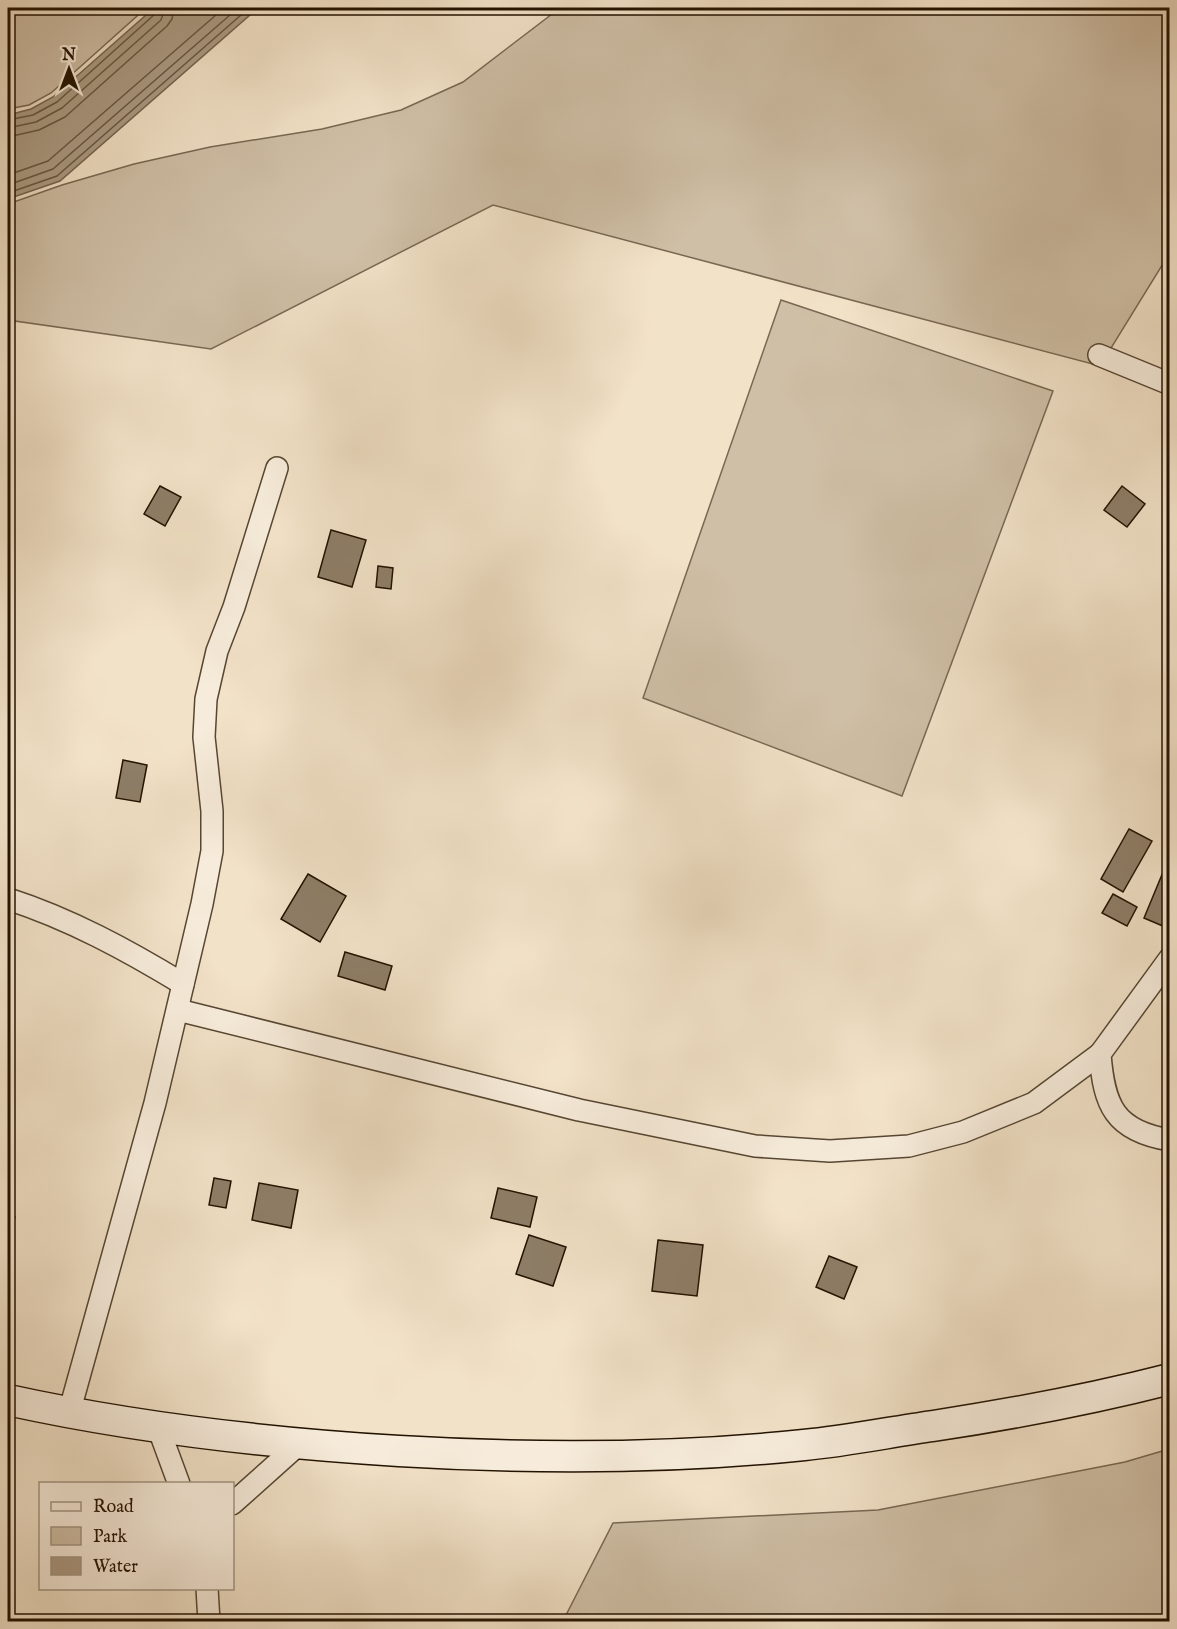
<svg xmlns="http://www.w3.org/2000/svg" width="1177" height="1629" viewBox="0 0 1177 1629" font-family="'IM FELL English',serif">
<rect width="100%" height="100%" fill="#f2e2c8"/>
<filter id="stains"><feTurbulence type="fractalNoise" baseFrequency=".00333" numOctaves="4"/><feColorMatrix values="0 0 0 0 .2 0 0 0 0 .09 0 0 0 0 .02 0 0 0 .5 -.17"/></filter>
<radialGradient id="worn" r=".72"><stop offset=".6" stop-color="#630" stop-opacity="0"/><stop offset="1" stop-color="#630" stop-opacity=".3"/></radialGradient>
<g fill="#cfbfa6" stroke="#786853" stroke-width="1.5">
<path d="M 8,8 L 146,8 L 51,93 L 29,105 L 8,109 Z"/>
<path d="M 560,8 L 1169,8 L 1169,254 L 1100,366 L 493,205 L 211,349 L 8,320 L 8,204 L 62,185 L 134,164 L 210,147 L 322,129 L 401,110 L 463,82 Z"/>
<path d="M 781,300 L 1053,391 L 902,796 L 643,698 Z"/>
<path d="M 1169,1449 L 1169,1621 L 563,1621 L 613,1523 L 878,1510 L 1125,1462 Z"/>
</g>
<path fill="#ab9b84" stroke="#74644f" stroke-width="1.5" d="M 154,8 L 258,8 L 60,181 L 8,199 L 8,115 L 31,109 L 53,97 Z"/>
<g fill="none" stroke-linecap="round" stroke-linejoin="round">
<g stroke="#665642" stroke-width="1.5">
<path d="M 8,120 L 33,115 L 57,102 L 155,14 L 158,8"/>
<path d="M 8,128 L 36,122 L 62,108 L 161,20 L 165,8"/>
<path d="M 8,137 L 39,130 L 65,117 L 167,26 L 172,19 L 174,8"/>
<path d="M 8,175 L 48,161 L 224,8"/>
<path d="M 8,185 L 53,169 L 238,8"/>
<path d="M 8,193 L 57,176 L 249,8"/>
</g>
</g>
<g fill="#8e7e68" stroke="#221200" stroke-width="1.5">
<path d="M 160,486 L 181,497 L 165,526 L 144,514 Z"/>
<path d="M 1122,486 L 1145,504 L 1127,527 L 1104,510 Z"/>
<path d="M 331,530 L 366,540 L 352,587 L 318,577 Z"/>
<path d="M 378,566 L 393,568 L 391,589 L 376,587 Z"/>
<path d="M 123,760 L 147,765 L 140,802 L 116,798 Z"/>
<path d="M 1129,829 L 1152,841 L 1123,892 L 1101,879 Z"/>
<path d="M 1166,865 L 1170,866 L 1170,929 L 1144,918 Z"/>
<path d="M 308,874 L 346,896 L 320,942 L 281,919 Z"/>
<path d="M 1113,894 L 1137,907 L 1127,926 L 1102,913 Z"/>
<path d="M 345,952 L 392,966 L 385,990 L 338,976 Z"/>
<path d="M 214,1178 L 231,1181 L 226,1208 L 209,1205 Z"/>
<path d="M 259,1183 L 298,1190 L 291,1228 L 252,1220 Z"/>
<path d="M 498,1188 L 537,1197 L 530,1227 L 491,1218 Z"/>
<path d="M 8,1215 L 15,1217 L 8,1243 Z"/>
<path d="M 529,1235 L 566,1247 L 553,1286 L 516,1274 Z"/>
<path d="M 658,1240 L 703,1245 L 697,1296 L 652,1291 Z"/>
<path d="M 829,1256 L 857,1267 L 844,1299 L 816,1287 Z"/>
</g>
<g fill="none" stroke-linecap="round" stroke-linejoin="round">
<defs>
<g id="street">
<path d="M 1099,355 L 1170,384"/>
<path d="M 8,899 C 70,919 127,950 183,984"/>
<path d="M 1170,958 L 1100,1054 C 1104,1105 1114,1131 1170,1140"/>
<path d="M 178,1010 L 579,1110 L 755,1146 L 830,1151 L 909,1146 L 963,1132 L 1034,1103 L 1100,1054"/>
<path d="M 69,1413 L 155,1103 L 202,904 L 212,851 L 212,811 L 204,737 L 206,699 L 217,651 L 234,607 L 277,468"/>
<path d="M 158,1427 L 179,1484"/>
<path d="M 232,1504 L 298,1445"/>
<path d="M 207,1588 L 209,1622"/>
</g>
<path id="secondary" d="M 8,1400 C 136,1428 267,1443 399,1451 C 534,1459 669,1459 804,1445 C 847,1441 890,1432 933,1426 C 1012,1414 1092,1399 1170,1379"/>
</defs>
<use href="#street" stroke="#564632" stroke-width="24"/>
<use href="#secondary" stroke="#221200" stroke-width="33"/>
<use href="#street" stroke="#f7ecdb" stroke-width="21"/>
<use href="#secondary" stroke="#f7ecdb" stroke-width="30"/>
</g>
<rect width="1177" height="1629" fill="none" stroke="#f2e2c8" stroke-width="30"/>
<rect x="9" y="9" width="1159" height="1611" fill="none" stroke="#221200" stroke-width="3"/>
<rect x="15" y="15" width="1147" height="1599" fill="none" stroke="#221200" stroke-width="1.5"/>
<rect x="39" y="1482" width="195" height="108" fill="#f7ecdb" stroke="#a29583" stroke-width="1.5"/>
<rect x="51" y="1502" width="30" height="9" fill="#f7ecdb" stroke="#a29583" stroke-width="1.5"/>
<text x="93" y="1512" font-size="18" fill="#221200">Road</text>
<rect x="51" y="1527" width="30" height="18" fill="#cfbfa6" stroke="#a29583" stroke-width="1.5"/>
<text x="93" y="1542" font-size="18" fill="#221200">Park</text>
<rect x="51" y="1557" width="30" height="18" fill="#ab9b84" stroke="#a29583" stroke-width="1.5"/>
<text x="93" y="1572" font-size="18" fill="#221200">Water</text>
<g transform="translate(69 69)" stroke="#f7ecdb" stroke-width="4.5" paint-order="stroke">
<path d="M0-4.5L10 22L0 15L-10 22Z" fill="#221200"/>
<text y="-9" font-size="16" font-weight="bold" text-anchor="middle" fill="#221200">N</text>
</g>
<rect width="100%" height="100%" filter="url(#stains)"/>
<rect width="100%" height="100%" fill="url(#worn)"/>
</svg>
